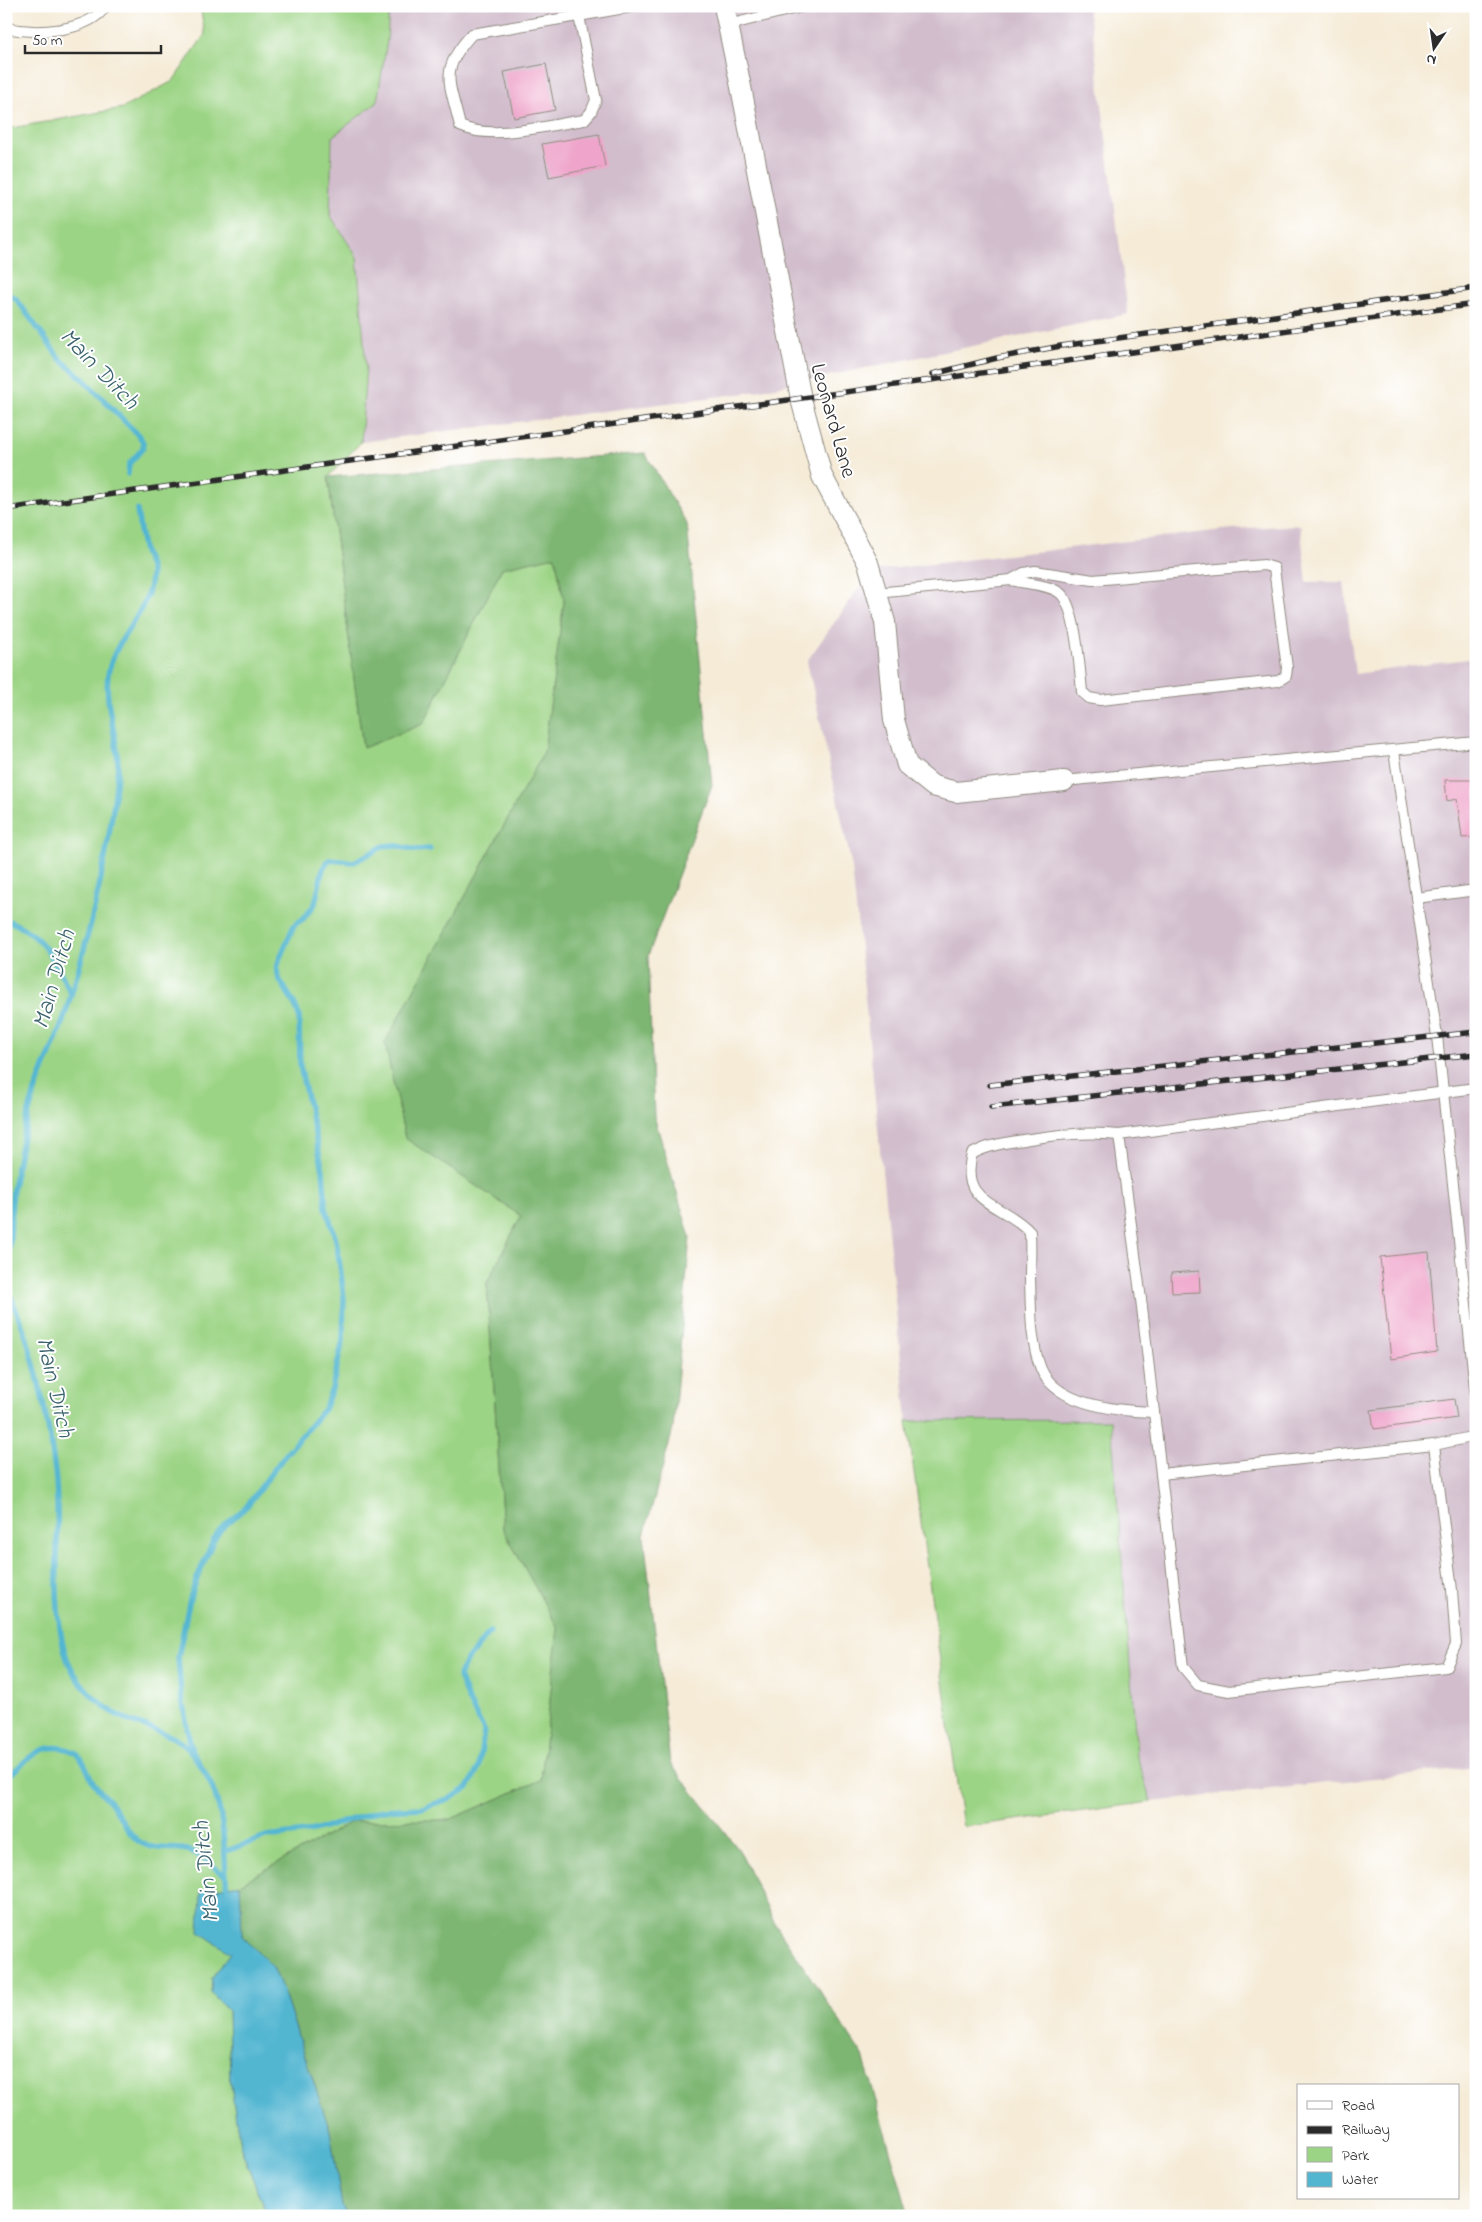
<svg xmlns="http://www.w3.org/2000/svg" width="1482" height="2222" viewBox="0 0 1482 2222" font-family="'Indie Flower',sans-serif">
<rect width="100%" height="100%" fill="#fff"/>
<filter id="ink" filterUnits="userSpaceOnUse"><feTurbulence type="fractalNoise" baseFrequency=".02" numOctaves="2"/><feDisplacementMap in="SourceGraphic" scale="10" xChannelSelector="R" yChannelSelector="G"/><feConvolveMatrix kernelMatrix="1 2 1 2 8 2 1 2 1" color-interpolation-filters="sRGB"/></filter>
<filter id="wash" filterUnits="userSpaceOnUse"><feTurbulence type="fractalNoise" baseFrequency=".0096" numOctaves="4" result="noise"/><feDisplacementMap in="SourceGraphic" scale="20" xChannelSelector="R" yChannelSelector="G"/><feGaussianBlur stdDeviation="1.12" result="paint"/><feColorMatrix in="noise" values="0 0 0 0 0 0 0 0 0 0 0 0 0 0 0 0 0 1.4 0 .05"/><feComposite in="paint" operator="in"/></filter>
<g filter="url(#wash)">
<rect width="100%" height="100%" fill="#f5ebd7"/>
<g fill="#d1bdcc">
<path d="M 379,6 L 1087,6 L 1093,34 L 1128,314 L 746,393 L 361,442 L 366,367 L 357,257 L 330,215 L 332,136 Z"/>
<path d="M 1300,525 L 1307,582 L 1344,582 L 1355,674 L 1476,658 L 1476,1767 L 1151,1802 L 1137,1756 L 1111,1420 L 907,1421 L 852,867 L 807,661 L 871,571 L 1232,529 Z"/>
</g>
<g fill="#9cd485" stroke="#648058">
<path d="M 200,6 L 389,6 L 387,41 L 377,102 L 332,137 L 330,215 L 357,257 L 366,367 L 361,442 L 328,477 L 363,748 L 423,724 L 502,568 L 555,556 L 564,601 L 544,752 L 385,1043 L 405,1138 L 521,1216 L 487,1283 L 503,1529 L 558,1628 L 541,1780 L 449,1820 L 353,1821 L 240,1884 L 201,1891 L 220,1944 L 231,1953 L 212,1978 L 211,1992 L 228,2011 L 230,2078 L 240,2145 L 267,2216 L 6,2216 L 6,129 L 123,108 L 173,81 L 205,34 Z"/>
<path d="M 1111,1420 L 1137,1756 L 1151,1802 L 963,1827 L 907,1421 Z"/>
</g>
<path fill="#7db672" stroke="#54704e" d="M 645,453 L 687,524 L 712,785 L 648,956 L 654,1116 L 690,1237 L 673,1429 L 644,1536 L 670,1763 L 739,1850 L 775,1924 L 863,2056 L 909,2216 L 347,2216 L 342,2206 L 330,2131 L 282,1988 L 273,1967 L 242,1936 L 240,1884 L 353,1821 L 449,1820 L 541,1780 L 558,1628 L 503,1529 L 487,1283 L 521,1216 L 405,1138 L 385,1043 L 544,752 L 564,601 L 555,556 L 502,568 L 423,724 L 363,748 L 328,477 Z"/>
<path fill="#52b6d1" stroke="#3e707e" d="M 240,1884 L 242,1936 L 273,1967 L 282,1988 L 330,2131 L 342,2206 L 347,2216 L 267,2216 L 240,2145 L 230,2078 L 228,2011 L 211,1992 L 212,1978 L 231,1953 L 199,1932 L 201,1891 Z"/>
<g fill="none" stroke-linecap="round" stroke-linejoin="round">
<g stroke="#52b6d1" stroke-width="5.5">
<path d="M 6,292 L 17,300 L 60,359 L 82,378 L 139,436 L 143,442 L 143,448 L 129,464 L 128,474"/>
<path d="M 137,510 C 139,524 141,538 144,552 C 146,559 151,565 151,573 C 152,611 113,638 108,675 C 104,705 118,736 118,766 C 110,852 90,936 64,1018 C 55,1045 41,1071 33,1098 C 24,1127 18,1159 13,1189 C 11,1205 11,1221 10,1238 C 9,1252 6,1266 7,1280 C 10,1300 21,1320 27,1339 C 40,1382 49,1426 55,1471 C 62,1530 50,1590 64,1649 C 71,1679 99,1707 127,1720 C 148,1729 177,1733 192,1753 C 228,1800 223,1839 227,1893"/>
<path d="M 6,920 C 43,933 55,961 71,994"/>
<path d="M 192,1753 L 181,1694 L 178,1657 L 190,1598 L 198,1576 L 214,1539 L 221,1529 L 247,1506 L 282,1459 L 324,1409 L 332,1389 L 343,1340 L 344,1299 L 341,1273 L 336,1240 L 326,1208 L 323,1170 L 300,1066 L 299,1015 L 294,1003 L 279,979 L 277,969 L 279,960 L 294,925 L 303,919 L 315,904 L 323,868 L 329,860 L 354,862 L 384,846 L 393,845 L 416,850 L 430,849"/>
<path d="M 6,1778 C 17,1770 26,1758 38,1752 C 51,1745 71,1746 81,1758 C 86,1765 89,1775 93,1782 C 99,1791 107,1797 113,1806 C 121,1817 126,1831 137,1840 C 157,1855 176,1843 195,1853 C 206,1859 216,1869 226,1876"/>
<path d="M 226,1851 L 266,1837 L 314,1831 L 381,1810 L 422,1808 L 451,1798 L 468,1788 L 479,1767 L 484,1730 L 468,1700 L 459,1676 L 466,1661 L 490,1632"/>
</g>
</g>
<g id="blocks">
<g fill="#efa5cb">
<path d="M 546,64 L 555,110 L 514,118 L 504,72 Z"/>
<path d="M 599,134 L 605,166 L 549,177 L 542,144 Z"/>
<path d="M 1445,780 L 1476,780 L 1476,837 L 1462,838 L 1457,799 L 1447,801 Z"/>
<path d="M 1429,1252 L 1437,1352 L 1391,1359 L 1380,1257 Z"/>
<path d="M 1199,1271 L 1200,1292 L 1172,1293 L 1171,1273 Z"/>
<path d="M 1454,1399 L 1457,1418 L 1374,1429 L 1371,1410 Z"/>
</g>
</g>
</g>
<g filter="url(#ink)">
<use href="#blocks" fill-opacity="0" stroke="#908b81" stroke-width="1"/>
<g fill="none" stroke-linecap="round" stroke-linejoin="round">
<defs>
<g id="service">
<path d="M 579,16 L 596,100 L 591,112 L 584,120 C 549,125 492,141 460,126 C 450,82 438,71 472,34 L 637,6"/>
<path d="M 728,25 L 805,6"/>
<path d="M 6,28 C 35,34 87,33 106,6"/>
<path d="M 876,593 L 1011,580 L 1024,573 L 1035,571 L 1093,580 L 1264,565 L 1274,568 L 1287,668 L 1286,676 L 1278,681 L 1100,700 L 1089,698 L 1082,692 C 1080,671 1076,605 1060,593 C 1048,584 1026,584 1011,580"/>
<path d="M 1394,751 L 1437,1036 L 1476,1397"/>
<path d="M 1064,781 L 1476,742"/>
<path d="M 1416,898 L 1476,890"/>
<path d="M 1476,1088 L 1119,1135 L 1142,1307 L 1183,1667 L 1198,1685 L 1229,1691 L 1446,1667 L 1456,1644 L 1452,1590 L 1434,1445 L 1476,1436"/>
<path d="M 1119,1135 C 1086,1131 1056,1135 1023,1140 C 1005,1143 988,1145 972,1154 C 958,1205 1004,1203 1030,1232 C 1031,1248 1030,1263 1030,1278 C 1031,1307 1030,1342 1041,1369 C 1057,1406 1119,1411 1154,1412"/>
<path d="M 1161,1474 L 1434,1445"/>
</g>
<path id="minor" d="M 724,6 L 741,87 L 801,399 L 822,476 L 868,563 L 885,622 L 894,720 L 907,765 L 933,786 L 956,792 L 1064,781"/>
</defs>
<use href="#service" stroke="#908b81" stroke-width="12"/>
<use href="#minor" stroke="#908b81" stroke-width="22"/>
<use href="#service" stroke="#fff" stroke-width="10"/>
<use href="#minor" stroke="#fff" stroke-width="20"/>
<defs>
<g id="rail">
<path d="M 933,374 L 997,358 L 1061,346 L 1476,288"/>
<path d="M 6,509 L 1476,304"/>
<path d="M 990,1085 L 1476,1032"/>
<path d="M 991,1107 L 1476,1054"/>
</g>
</defs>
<use href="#rail" stroke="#2b2b2b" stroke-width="5.5"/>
<use href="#rail" stroke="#fff" stroke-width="4" stroke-dasharray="11" stroke-linecap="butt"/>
</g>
</g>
<g text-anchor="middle" stroke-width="4" stroke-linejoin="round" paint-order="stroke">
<g font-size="22" fill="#2b2b2b" stroke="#fff">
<text transform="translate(835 420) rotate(74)" y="8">Leonard Lane</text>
</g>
<g font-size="24" font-style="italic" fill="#3b636d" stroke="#fff">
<text transform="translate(100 368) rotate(46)" y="8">Main Ditch</text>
<text transform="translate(53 979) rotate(-74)" y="8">Main Ditch</text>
<text transform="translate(56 1387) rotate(77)" y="8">Main Ditch</text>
<text transform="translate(205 1872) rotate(-96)" y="8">Main Ditch</text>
</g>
</g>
<rect width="1482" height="2222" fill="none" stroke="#fff" stroke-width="25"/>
<rect x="1297" y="2084" width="162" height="115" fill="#ffffff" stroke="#aaaaaa"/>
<rect x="1307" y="2101" width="25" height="8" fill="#ffffff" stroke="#aaaaaa"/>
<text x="1342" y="2110" font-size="15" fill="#2b2b2b">Road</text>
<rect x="1307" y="2126" width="25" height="8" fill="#2b2b2b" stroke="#aaaaaa"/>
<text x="1342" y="2134" font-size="15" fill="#2b2b2b">Railway</text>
<rect x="1307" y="2147" width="25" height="15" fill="#9cd485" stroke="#aaaaaa"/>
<text x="1342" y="2160" font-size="15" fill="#2b2b2b">Park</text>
<rect x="1307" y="2172" width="25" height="15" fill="#52b6d1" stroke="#aaaaaa"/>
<text x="1342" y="2184" font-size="15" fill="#2b2b2b">Water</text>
<g transform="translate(1434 48) rotate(193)" stroke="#ffffff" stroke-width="4" paint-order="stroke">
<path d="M0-4L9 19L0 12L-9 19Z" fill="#2b2b2b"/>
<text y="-8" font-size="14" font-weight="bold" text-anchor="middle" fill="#2b2b2b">N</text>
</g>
<path d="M25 45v8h136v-8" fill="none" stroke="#2b2b2b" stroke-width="2.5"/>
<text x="32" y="45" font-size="15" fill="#2b2b2b" stroke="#ffffff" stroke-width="4" paint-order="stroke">50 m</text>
</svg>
